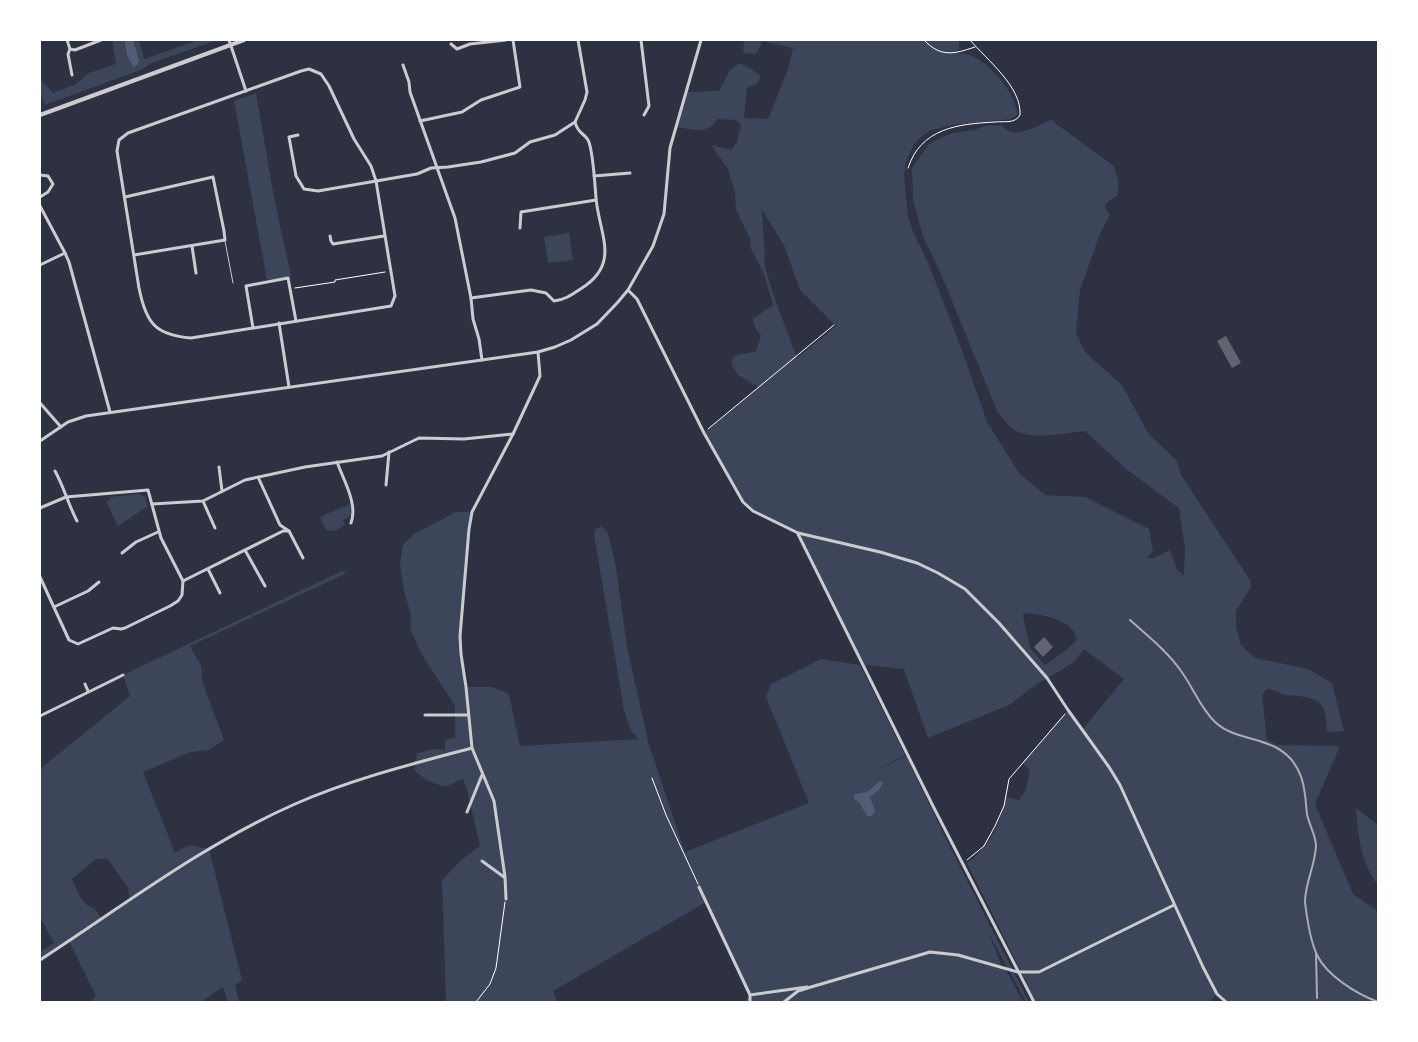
<svg xmlns="http://www.w3.org/2000/svg" width="1418" height="1042" viewBox="0 0 1418 1042" font-family="'Public Sans',sans-serif">
<rect width="100%" height="100%" fill="#2d3142"/>
<g fill="#3c4559" fill-rule="evenodd">
<path d="M 112,40 L 124,40 L 127,55 L 136,52 L 133,40 L 139,40 L 144,59 L 198,40 L 217,40 L 152,63 L 141,70 L 45,105 L 40,92 L 40,70 L 41,80 L 53,93 L 76,84 L 89,73 L 116,64 Z"/>
<path d="M 744,40 L 959,40 L 959,48 L 957,53 C 964,54 970,54 976,58 C 992,66 1018,97 1017,115 L 1011,119 L 952,125 L 931,130 L 922,136 L 914,144 L 906,162 L 904,175 L 908,216 L 911,227 L 928,263 L 959,342 L 987,422 L 1019,473 L 1045,495 L 1085,497 L 1149,529 L 1153,551 L 1147,558 L 1154,558 L 1170,550 L 1178,571 L 1184,575 L 1185,549 L 1179,508 L 1126,469 L 1085,431 C 1064,433 1035,441 1014,430 C 1009,427 1003,418 998,413 L 940,272 L 923,236 L 913,200 L 912,168 L 929,144 L 940,138 L 952,133 L 975,130 L 987,125 L 1002,126 C 1014,140 1037,126 1051,120 L 1114,166 L 1118,180 L 1118,195 L 1106,203 L 1105,208 L 1110,214 L 1100,234 L 1080,290 L 1076,331 L 1078,338 L 1086,353 L 1122,385 L 1148,433 L 1177,461 L 1181,475 L 1250,580 L 1251,587 L 1236,611 L 1236,627 L 1241,645 L 1255,658 L 1308,669 L 1332,683 L 1344,731 L 1327,732 C 1325,706 1325,699 1297,696 C 1293,695 1289,696 1285,695 C 1278,693 1275,690 1267,689 L 1262,695 L 1267,740 L 1277,745 L 1340,746 L 1315,804 L 1353,894 L 1378,911 L 1378,1002 L 1226,1002 L 1217,994 L 1209,1002 L 1036,1002 L 967,863 C 989,847 1001,823 1006,797 L 1019,800 L 1025,792 L 1030,771 L 1023,763 L 1068,710 L 1082,730 L 1124,679 L 1084,649 L 1073,663 L 1034,686 L 1009,705 L 928,738 L 904,669 L 865,665 L 798,533 L 753,511 L 743,502 L 704,433 L 759,387 L 738,375 L 731,364 L 733,357 C 740,353 748,354 756,351 L 761,335 L 756,330 L 753,319 L 773,305 L 764,274 L 751,249 L 750,239 L 736,209 L 735,193 L 728,169 L 711,145 L 731,150 L 737,142 L 741,124 L 735,120 L 718,119 C 706,136 694,129 676,127 L 686,92 L 719,91 L 730,70 L 740,63 L 753,70 L 760,76 L 758,83 L 747,88 L 744,118 L 768,119 L 788,69 L 793,48 L 763,41 L 756,54 L 743,53 ZM 762,210 L 784,245 L 800,290 L 836,326 L 797,358 L 772,291 L 764,262 L 765,258 ZM 1025,613 C 1042,614 1074,620 1077,640 L 1067,649 L 1045,665 L 1030,648 L 1023,615 Z"/>
<path d="M 256,93 L 274,197 L 291,277 L 267,280 L 234,101 Z"/>
<path d="M 569,233 L 573,260 L 548,263 L 544,237 Z"/>
<path d="M 139,494 L 145,497 L 148,506 L 118,526 L 106,501 L 110,500 L 110,497 Z"/>
<path d="M 350,504 L 351,516 L 343,520 L 345,525 L 335,531 L 326,530 L 320,517 Z"/>
<path d="M 456,512 L 472,512 L 469,529 L 460,636 L 466,687 L 491,687 L 509,694 L 520,746 L 639,739 L 631,731 L 624,710 L 594,535 L 596,529 L 601,526 L 608,533 L 616,567 L 627,647 L 649,745 L 685,852 L 809,803 L 766,697 L 771,684 L 821,659 L 860,665 L 905,755 L 873,772 L 906,756 L 947,841 L 1029,1002 L 1026,1002 L 988,932 L 1002,967 L 1006,970 L 1023,1002 L 744,1002 L 750,995 L 706,902 L 553,991 L 557,1002 L 446,1002 L 442,880 L 460,861 L 480,846 L 467,789 L 463,779 L 445,787 L 426,780 L 414,770 L 417,753 L 434,749 L 445,750 L 445,740 L 455,738 L 455,706 L 422,655 L 411,631 L 411,615 L 404,591 L 400,563 L 403,545 L 414,534 Z"/>
<path d="M 342,571 L 347,573 L 190,646 L 201,666 L 203,684 L 224,740 L 209,750 L 191,752 L 143,772 L 175,853 L 189,845 L 209,849 L 242,980 L 235,985 L 239,1002 L 228,1002 L 223,987 L 201,1002 L 91,1002 L 96,996 L 69,941 L 40,960 L 40,952 L 54,943 L 40,917 L 40,769 L 130,696 L 123,675 ZM 96,859 L 108,859 L 128,888 L 130,901 L 102,919 L 94,908 L 87,905 L 80,897 L 72,879 Z"/>
<path d="M 1356,808 L 1378,825 L 1378,885 C 1362,867 1357,832 1356,808 Z"/>
</g>
<g fill="#4f5d75">
<path d="M 124,40 L 133,40 L 139,61 L 137,65 L 133,67 L 127,55 Z"/>
<path d="M 880,781 L 883,782 L 880,789 L 870,797 L 875,811 L 872,816 L 867,816 L 859,802 L 854,799 L 854,794 L 867,792 Z"/>
</g>
<g fill="#626471">
<path d="M 1226,336 L 1241,363 L 1232,368 L 1217,341 Z"/>
<path d="M 1044,637 L 1053,647 L 1043,657 L 1034,647 Z"/>
</g>
<g fill="none" stroke-linecap="round" stroke-linejoin="round">
<g stroke="#fff" stroke-width="1">
<path d="M 924,40 C 941,58 954,54 975,47"/>
<path d="M 908,168 C 921,128 958,124 995,122 C 1004,121 1015,124 1020,115 C 1022,87 987,60 970,40"/>
<path d="M 295,288 L 335,282 L 335,280 L 385,272"/>
<path d="M 708,429 L 834,325"/>
<path d="M 652,778 L 666,815 L 698,884"/>
<path d="M 967,860 L 984,846 L 995,826 L 1004,806 L 1009,779 L 1065,714"/>
<path d="M 476,1002 L 490,984 L 496,968 L 505,902"/>
</g>
<path stroke="#caccd0" stroke-width="1" d="M 225,241 L 233,283"/>
<g stroke="#caccd0" stroke-width="3">
<path d="M 67,40 L 70,49 L 75,50 L 101,40"/>
<path d="M 229,40 L 246,91"/>
<path d="M 641,40 L 649,106 L 644,115"/>
<path d="M 451,44 L 457,49 L 470,44 L 506,40"/>
<path d="M 70,49 L 68,54 L 72,75"/>
<path d="M 403,65 L 409,82 L 410,92 L 455,218 L 471,298 L 473,319 L 479,339 L 482,360"/>
<path d="M 309,69 L 321,74 L 329,86 L 354,139 L 371,166 L 376,181 L 395,296 L 391,306 L 191,338 C 155,335 146,323 139,288 L 117,151 L 119,140 L 128,133 L 301,71 Z"/>
<path d="M 420,121 L 462,112 L 481,100 L 520,87 L 513,40"/>
<path d="M 298,135 L 289,137 L 296,176 L 304,189 L 318,191 L 417,174 L 431,168 L 448,167 L 481,162 L 515,153 L 530,142 L 555,135 L 575,122 L 585,100 L 587,92 L 578,40"/>
<path d="M 40,175 L 48,176 L 53,184 L 48,192 L 40,197"/>
<path d="M 594,176 L 630,173"/>
<path d="M 125,197 L 213,177 L 224,231 L 225,240 L 134,255"/>
<path d="M 40,206 L 65,253 L 69,262 L 110,412"/>
<path d="M 520,228 L 521,212 L 596,200"/>
<path d="M 330,236 L 331,241 L 333,244 L 384,236"/>
<path d="M 192,246 L 196,273"/>
<path d="M 40,265 L 65,253"/>
<path d="M 628,290 L 637,299 L 704,433 L 743,502 L 753,511 L 798,533 L 880,552 L 917,563 L 938,573 L 965,589 L 999,623 L 1047,678 L 1068,710 L 1109,767 L 1120,785 L 1203,967 L 1217,994 L 1226,1002"/>
<path d="M 471,298 L 531,290 L 546,293 L 554,301 C 565,300 573,294 582,288 C 621,263 599,234 596,198 C 595,186 593,149 588,140 C 583,132 578,134 575,122"/>
<path d="M 279,323 L 289,387"/>
<path d="M 253,328 L 246,286 L 288,278 L 296,321"/>
<path d="M 40,403 L 61,427"/>
<path d="M 40,441 L 68,422 L 86,416 L 538,352 L 555,347 L 571,340 L 597,324 L 618,302 L 628,290 L 653,246 L 664,214 L 670,148 L 701,40"/>
<path d="M 337,462 C 344,481 358,504 351,523"/>
<path d="M 219,467 L 222,491"/>
<path d="M 55,471 C 64,487 68,504 77,521"/>
<path d="M 386,485 L 389,452"/>
<path d="M 203,501 L 215,528"/>
<path d="M 152,504 L 203,501 L 245,480 L 305,467 L 382,456 L 419,438 L 464,439 L 513,434"/>
<path d="M 40,508 L 66,497 L 148,490 L 161,538 L 183,581 L 182,595 L 178,601 L 170,606 L 125,628 L 121,629 L 113,628 L 78,644 L 69,640 L 40,577"/>
<path d="M 289,531 L 303,558"/>
<path d="M 798,534 L 934,808 L 1034,1002"/>
<path d="M 245,550 L 265,586"/>
<path d="M 122,553 L 136,542 L 158,532"/>
<path d="M 208,569 L 220,593"/>
<path d="M 183,581 L 283,531 L 289,531 L 280,525 L 258,477"/>
<path d="M 54,607 L 88,591 L 99,582"/>
<path d="M 85,684 L 88,691"/>
<path d="M 425,715 L 468,715"/>
<path d="M 40,716 L 123,675"/>
<path d="M 467,812 L 482,775"/>
<path d="M 482,861 L 504,877"/>
<path d="M 699,887 L 750,995 L 750,1002"/>
<path d="M 506,899 L 505,877 L 494,801 L 472,748 L 466,687 L 461,654 L 460,636 L 469,529 L 472,512 L 513,434 L 540,376 L 538,352"/>
<path d="M 40,960 C 123,906 204,844 295,804 C 352,779 412,764 472,748"/>
<path d="M 750,995 L 807,987"/>
<path d="M 784,1002 L 798,991 L 811,987 L 930,952 L 958,955 L 1018,972 L 1039,972 L 1174,905"/>
</g>
<path stroke="#caccd0" stroke-width="4" d="M 40,115 L 244,40"/>
<g stroke="#abadb3" stroke-width="2">
<path d="M 1130,620 C 1148,636 1168,652 1181,671 C 1193,687 1200,708 1215,722 C 1232,738 1257,737 1277,748 C 1295,758 1303,775 1305,795 C 1306,801 1306,807 1307,814 C 1309,825 1316,835 1316,846 C 1315,866 1305,883 1305,902 C 1307,919 1310,940 1317,955 C 1327,976 1357,994 1378,1002"/>
<path d="M 1316,953 L 1317,998"/>
</g>
</g>
<rect width="1418" height="1042" fill="none" stroke="#ffffff" stroke-width="82"/>
</svg>
